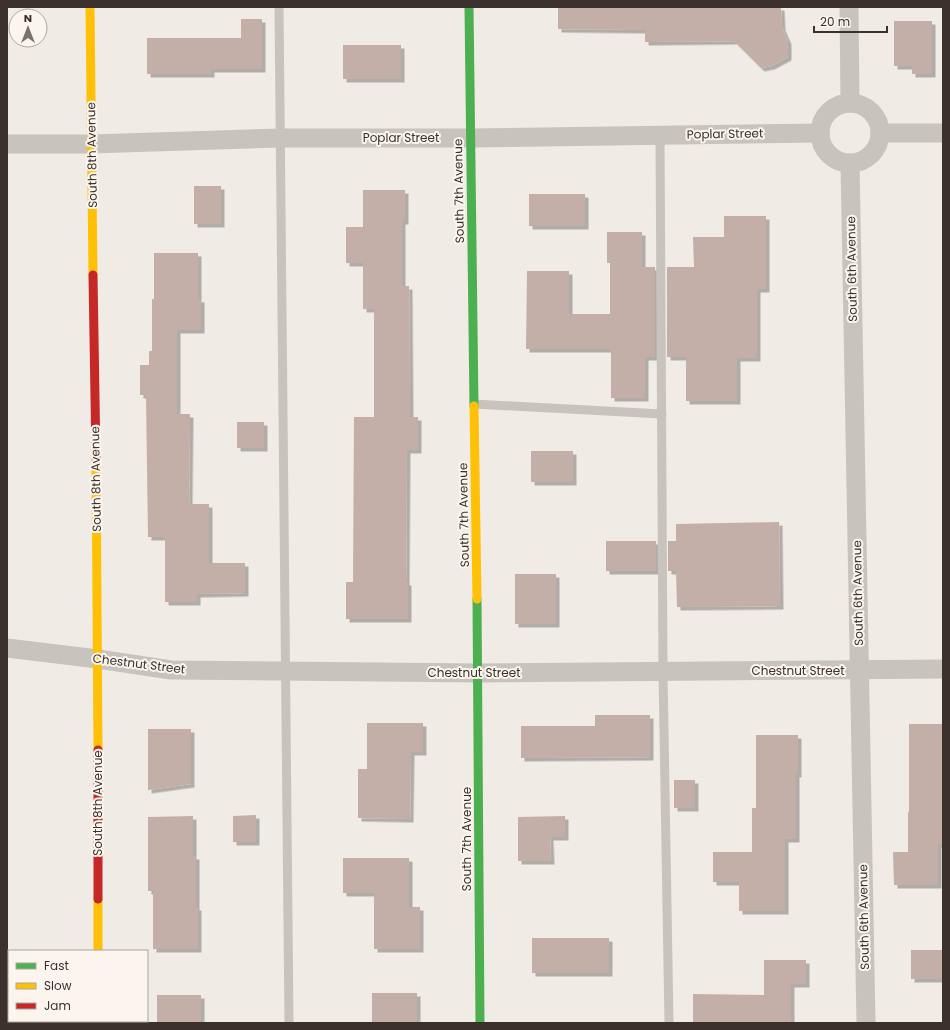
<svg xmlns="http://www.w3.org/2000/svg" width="950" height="1030" viewBox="0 0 950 1030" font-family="Poppins,sans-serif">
<defs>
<filter id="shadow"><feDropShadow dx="3.5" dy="3.5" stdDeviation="0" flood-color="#0004"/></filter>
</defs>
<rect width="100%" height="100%" fill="#f0ebe5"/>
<g fill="#c3afa7" filter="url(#shadow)">
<path d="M 558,7 L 781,7 L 782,27 L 788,41 L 788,57 L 771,66 L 761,68 L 734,41 L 645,42 L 645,30 L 558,29 Z"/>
<path d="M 241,19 L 262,19 L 262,69 L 211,69 L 211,74 L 147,74 L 147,38 L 241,38 Z"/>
<path d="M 894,21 L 932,21 L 932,74 L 912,74 L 912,66 L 894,66 Z"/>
<rect x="343" y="45" width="58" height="34"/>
<rect x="194" y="186" width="27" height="38"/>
<path d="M 363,190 L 405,190 L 405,221 L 402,221 L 402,286 L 409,286 L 410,417 L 418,417 L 418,450 L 407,450 L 406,582 L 408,582 L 408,619 L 346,619 L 346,582 L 353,582 L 354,417 L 374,417 L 374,309 L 363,309 L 363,263 L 346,263 L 346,227 L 363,227 Z"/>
<rect x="529" y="194" width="56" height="32"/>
<path d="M 724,216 L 766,216 L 766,289 L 757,289 L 757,358 L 737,358 L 737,401 L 686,401 L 686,357 L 667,357 L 667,267 L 694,267 L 693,237 L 724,237 Z"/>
<path d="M 607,232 L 642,232 L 642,267 L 655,267 L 655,357 L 645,357 L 645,398 L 611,398 L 611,349 L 526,349 L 527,271 L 569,271 L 569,314 L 610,314 L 610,263 L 607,263 Z"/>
<path d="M 154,253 L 198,253 L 198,299 L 201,299 L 201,330 L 177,330 L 177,414 L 190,414 L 189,504 L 209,504 L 209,563 L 245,563 L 245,593 L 197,594 L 197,602 L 165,602 L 165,537 L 148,537 L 146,395 L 140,395 L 140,365 L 149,365 L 149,351 L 152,351 L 152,299 L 154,299 Z"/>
<rect x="237" y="422" width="27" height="26"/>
<rect x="531" y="451" width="42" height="31"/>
<path d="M 779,522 L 780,606 L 677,607 L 676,571 L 668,571 L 668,541 L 676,541 L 676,524 Z"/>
<rect x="606" y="541" width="50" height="30"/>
<rect x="515" y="574" width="41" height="50"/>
<path d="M 595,715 L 650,715 L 650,757 L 521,758 L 521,726 L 595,726 Z"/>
<path d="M 367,723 L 423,723 L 423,752 L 411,752 L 410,819 L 358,818 L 358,769 L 367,769 Z"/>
<path d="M 909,724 L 943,724 L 943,844 L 938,844 L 938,885 L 894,885 L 893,852 L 908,852 L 908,812 L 909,812 Z"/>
<path d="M 148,729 L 191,729 L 191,784 L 148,790 Z"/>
<path d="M 756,735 L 798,735 L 798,774 L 796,774 L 796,839 L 785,839 L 785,911 L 739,911 L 739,882 L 713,882 L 713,852 L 752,852 L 752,808 L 756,808 Z"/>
<rect x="674" y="780" width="21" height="28"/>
<path d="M 256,815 L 256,842 L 233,842 L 233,816 Z"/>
<path d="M 193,816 L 193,856 L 196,856 L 196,907 L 198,907 L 198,949 L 153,949 L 153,891 L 148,891 L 148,817 Z"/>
<path d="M 565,816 L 565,837 L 550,837 L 551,861 L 518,861 L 518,817 Z"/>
<path d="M 343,858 L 409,858 L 409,907 L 420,907 L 420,949 L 374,949 L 374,893 L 343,893 Z"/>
<rect x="532" y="938" width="77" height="35"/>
<rect x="911" y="950" width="32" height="29"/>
<path d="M 764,960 L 806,960 L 806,984 L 791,984 L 791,1023 L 693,1023 L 693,994 L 764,995 Z"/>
<rect x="372" y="993" width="45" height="30"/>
<rect x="157" y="995" width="44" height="28"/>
</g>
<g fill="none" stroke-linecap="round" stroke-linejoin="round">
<g stroke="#c9c3be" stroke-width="9">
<path d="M 279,7 L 289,1023"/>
<path d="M 660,135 L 663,672 L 669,1023"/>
<path d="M 474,404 L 662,414"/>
</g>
<g stroke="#c9c3be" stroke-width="19">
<path d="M 849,7 L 850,103"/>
<circle cx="850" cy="133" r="30"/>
<path d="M 880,133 L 943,133"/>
<path d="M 7,144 L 91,144 L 280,138 L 470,138 L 820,133"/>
<path d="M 850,164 L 866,1023"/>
<path d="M 7,648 L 98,659 L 171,670 L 478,673 L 943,669"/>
<path d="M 98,1023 L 98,1021"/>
</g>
<g stroke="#4caf50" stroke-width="9">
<path d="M 469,7 L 474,406"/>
<path d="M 477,599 L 480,1023"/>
</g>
<g stroke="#ffc107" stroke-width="9">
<path d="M 90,7 L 93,275"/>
<path d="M 474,406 L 477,599"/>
<path d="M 96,459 L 98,750"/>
<path d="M 98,899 L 98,951"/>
</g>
<g stroke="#c62828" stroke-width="9">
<path d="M 93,275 L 96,459"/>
<path d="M 98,750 L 98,899"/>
</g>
</g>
<g text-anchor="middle" stroke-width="4" stroke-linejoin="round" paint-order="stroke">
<g font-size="12" fill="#3b302b" stroke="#fbf5ee">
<text transform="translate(725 134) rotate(-1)" y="4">Poplar Street</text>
<text x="401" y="142">Poplar Street</text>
<text transform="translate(92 155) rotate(-91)" y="4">South 8th Avenue</text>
<text transform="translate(459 191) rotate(-91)" y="4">South 7th Avenue</text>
<text transform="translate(852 269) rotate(-91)" y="4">South 6th Avenue</text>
<text transform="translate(96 479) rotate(-91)" y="4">South 8th Avenue</text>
<text transform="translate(464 515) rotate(-91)" y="4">South 7th Avenue</text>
<text transform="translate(858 593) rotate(-91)" y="4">South 6th Avenue</text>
<text transform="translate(139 664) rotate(7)" y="4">Chestnut Street</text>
<text x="798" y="675">Chestnut Street</text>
<text x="474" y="677">Chestnut Street</text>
<text transform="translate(98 803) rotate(-90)" y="4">South 8th Avenue</text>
<text transform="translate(467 839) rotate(-90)" y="4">South 7th Avenue</text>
<text transform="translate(864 917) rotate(-91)" y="4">South 6th Avenue</text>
</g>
</g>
<rect width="950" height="1030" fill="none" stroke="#3b302b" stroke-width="16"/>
<rect x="8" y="950" width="140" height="72" fill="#fbf5ee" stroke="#aea6a0"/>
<rect x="16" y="963" width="20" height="6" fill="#4caf50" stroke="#aea6a0"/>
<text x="44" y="970" font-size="12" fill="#3b302b">Fast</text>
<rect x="16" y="983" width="20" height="6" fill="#ffc107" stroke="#aea6a0"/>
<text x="44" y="990" font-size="12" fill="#3b302b">Slow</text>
<rect x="16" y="1003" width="20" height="6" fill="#c62828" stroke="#aea6a0"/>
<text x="44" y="1010" font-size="12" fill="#3b302b">Jam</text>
<g transform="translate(28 28)"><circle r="19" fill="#fbf5ee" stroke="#aea6a0"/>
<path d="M0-3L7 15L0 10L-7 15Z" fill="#7a716c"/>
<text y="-6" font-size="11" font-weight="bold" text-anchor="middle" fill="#3b302b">N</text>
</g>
<path d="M814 26v6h73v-6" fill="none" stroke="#3b302b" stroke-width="2"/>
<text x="820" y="26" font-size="12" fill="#3b302b" stroke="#fbf5ee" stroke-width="3" paint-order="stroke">20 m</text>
</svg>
